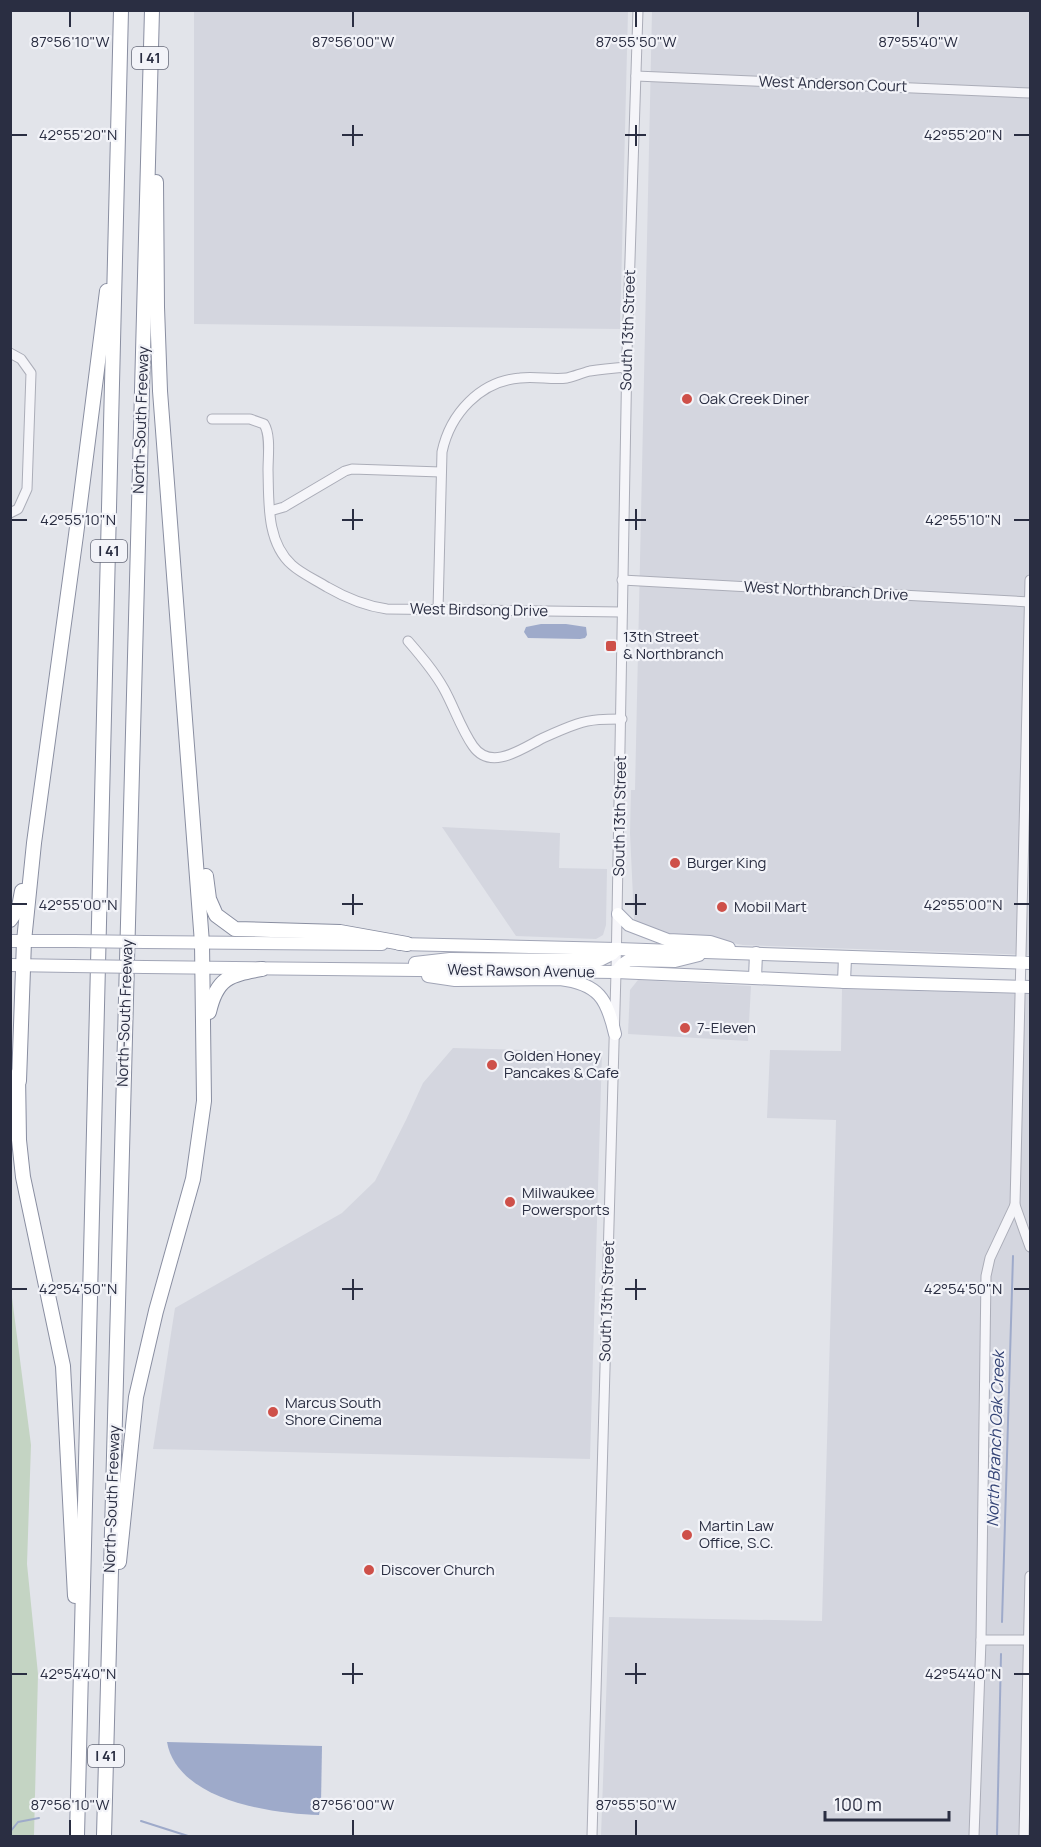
<svg xmlns="http://www.w3.org/2000/svg" width="1041" height="1847" viewBox="0 0 1041 1847" font-family="Manrope,sans-serif">
<rect width="100%" height="100%" fill="#e2e4ea"/>
<g fill="#d4d6df">
<path d="M 194,11 L 628,11 L 620,329 L 194,324 Z"/>
<path d="M 652,11 L 1030,11 L 1030,955 L 743,945 L 711,939 L 670,937 L 637,923 L 634,919 L 630,833 L 631,790 L 635,790 Z"/>
<path d="M 442,827 L 560,833 L 559,868 L 607,869 L 606,925 L 603,935 L 596,939 L 516,936 Z"/>
<path d="M 638,980 L 751,986 L 748,1041 L 628,1034 L 630,990 Z"/>
<path d="M 842,989 L 1030,994 L 1030,1836 L 601,1836 L 609,1617 L 822,1621 L 836,1120 L 767,1118 L 770,1050 L 841,1051 Z"/>
<path d="M 453,1048 L 602,1052 L 590,1459 L 153,1449 L 175,1308 L 342,1213 L 375,1181 L 406,1120 L 423,1083 Z"/>
</g>
<path fill="#c4d4c3" d="M 11,1290 L 31,1445 L 27,1564 L 38,1674 L 34,1836 L 10,1836 Z"/>
<g fill="#9eaaca">
<path d="M 566,624 L 586,627 L 587,635 L 585,638 L 580,639 L 528,638 L 524,632 L 526,627 L 541,624 Z"/>
<path d="M 167,1742 L 322,1746 L 321,1804 L 319,1815 C 271,1814 177,1800 167,1742 Z"/>
</g>
<g fill="none" stroke-linecap="round" stroke-linejoin="round">
<g stroke="#9eaaca" stroke-width="2">
<path d="M 1002,1622 L 1013,1256"/>
<path d="M 141,1821 L 188,1836"/>
<path d="M 10,1832 L 18,1822 L 39,1818"/>
<path d="M 997,1836 L 1001,1654"/>
</g>
<defs>
<g id="minor">
<path d="M 636,76 L 1030,93"/>
<path d="M 10,353 L 21,359 L 31,373 L 27,489 L 18,509 L 10,513"/>
<path d="M 212,419 L 250,419 L 264,424 C 271,435 268,457 268,470 C 269,501 266,542 292,565 C 302,574 316,580 327,587 C 346,598 365,606 387,609 L 622,612"/>
<path d="M 270,511 L 284,507 L 345,471 L 352,469 L 441,472"/>
<path d="M 622,580 L 1030,602"/>
<path d="M 1030,580 L 1015,1205 L 1030,1247"/>
<path d="M 438,610 L 442,452 C 450,414 480,381 520,378 C 536,376 552,380 567,378 C 575,376 582,373 590,371 C 602,369 614,368 627,367"/>
<path d="M 408,641 C 421,656 434,671 444,689 C 454,707 461,729 473,746 C 491,772 523,748 543,738 C 554,733 565,728 577,724 C 591,719 606,719 622,719"/>
<path d="M 981,1640 L 1029,1640"/>
<path d="M 592,1836 L 616,972 L 627,353 L 638,10"/>
<path d="M 974,1836 L 981,1640 L 986,1276 L 990,1258 L 1015,1205"/>
<path d="M 1024,1836 L 1030,1576"/>
</g>
<g id="major">
<path d="M 618,914 L 629,925 L 668,940 L 710,942 L 729,948"/>
<path d="M 10,941 L 74,941"/>
<path d="M 145,942 L 382,944"/>
<path d="M 399,944 L 617,949 L 1030,963"/>
<path d="M 415,963 L 450,959 L 600,960 L 612,954 L 617,949"/>
<path d="M 10,965 L 72,966"/>
<path d="M 145,967 L 616,972 L 846,982 L 1030,987"/>
<path d="M 616,972 L 623,964 L 629,960 L 675,961 L 699,955"/>
<path d="M 428,976 L 455,980 L 560,979 C 599,984 607,999 615,1034"/>
<path d="M 755,978 L 756,953"/>
<path d="M 844,982 L 845,957"/>
</g>
<g id="highway">
<path d="M 206,876 L 209,899 L 216,915 L 235,929 L 340,932 L 407,944"/>
<path d="M 10,920 L 19,907 L 22,891"/>
<path d="M 209,1012 C 217,977 230,975 262,969"/>
<path d="M 18,1074 L 19,1140 L 23,1177 L 63,1366 L 75,1596"/>
<path d="M 19,1081 L 24,941 L 34,843 L 76,535 L 107,291"/>
<path d="M 119,1562 L 136,1397 L 156,1311 L 193,1179 L 204,1101 L 202,943 L 160,391 L 157,307 L 156,182"/>
<path d="M 77,1836 L 121,10"/>
<path d="M 104,1836 L 152,10"/>
</g>
</defs>
<use href="#minor" stroke="#abadb8" stroke-width="11"/>
<use href="#major" stroke="#a1a5b6" stroke-width="14"/>
<use href="#highway" stroke="#898ea1" stroke-width="16"/>
<use href="#minor" stroke="#f5f5f9" stroke-width="9"/>
<use href="#major" stroke="#fff" stroke-width="12"/>
<use href="#highway" stroke="#fff" stroke-width="14"/>
<defs>
<g id="major-bridge">
<path d="M 74,941 L 145,942"/>
<path d="M 72,966 L 145,967"/>
</g>
</defs>
<use href="#major-bridge" stroke="#a1a5b6" stroke-width="14" stroke-linecap="butt"/>
<use href="#major-bridge" stroke="#fff" stroke-width="12"/>
</g>
<path fill="none" stroke="#2a2e42" stroke-width="2" d="M 70,12 L 70,27M 353,12 L 353,27M 636,12 L 636,27M 918,12 L 918,27M 353,125 L 353,146M 636,125 L 636,146M 12,135 L 27,135M 342,135 L 363,135M 625,135 L 646,135M 1014,135 L 1029,135M 353,509 L 353,530M 636,509 L 636,530M 12,520 L 27,520M 342,520 L 363,520M 625,520 L 646,520M 1014,520 L 1029,520M 353,894 L 353,915M 636,894 L 636,915M 12,904 L 27,904M 342,904 L 363,904M 625,904 L 646,904M 1014,904 L 1029,904M 353,1279 L 353,1300M 636,1279 L 636,1300M 12,1289 L 27,1289M 342,1289 L 363,1289M 625,1289 L 646,1289M 1014,1289 L 1029,1289M 353,1663 L 353,1684M 636,1663 L 636,1684M 12,1674 L 27,1674M 342,1674 L 363,1674M 625,1674 L 646,1674M 1014,1674 L 1029,1674M 70,1820 L 70,1835M 353,1820 L 353,1835M 636,1820 L 636,1835"/>
<g fill="#ce5049" stroke="#f2f3f8" stroke-width="2">
<circle cx="687" cy="399" r="6"/>
<rect x="605" y="640" width="12" height="12" rx="3"/>
<circle cx="675" cy="863" r="6"/>
<circle cx="722" cy="907" r="6"/>
<circle cx="685" cy="1028" r="6"/>
<circle cx="492" cy="1065" r="6"/>
<circle cx="510" cy="1202" r="6"/>
<circle cx="273" cy="1412" r="6"/>
<circle cx="687" cy="1535" r="6"/>
<circle cx="369" cy="1570" r="6"/>
</g>
<g text-anchor="middle" stroke-width="4.5" stroke-linejoin="round" paint-order="stroke">
<g fill="#f2f3f8" stroke="#666979" stroke-width="1.5">
<rect x="132" y="47" width="36" height="22" rx="4.5"/>
<rect x="91" y="540" width="36" height="22" rx="4.5"/>
<rect x="88" y="1745" width="36" height="22" rx="4.5"/>
</g>
<g font-size="14" font-weight="bold" fill="#2a2e42">
<text x="150" y="63">I 41</text>
<text x="109" y="556">I 41</text>
<text x="106" y="1761">I 41</text>
</g>
<g font-size="15" fill="#2a2e42" stroke="#f2f3f8">
<text transform="translate(833 84) rotate(2)" y="5">West Anderson Court</text>
<text transform="translate(628 330) rotate(-88)" y="5">South 13th Street</text>
<text transform="translate(141 420) rotate(-88)" y="5">North-South Freeway</text>
<text transform="translate(826 591) rotate(3)" y="5">West Northbranch Drive</text>
<text transform="translate(479 610) rotate(1)" y="5">West Birdsong Drive</text>
<text transform="translate(620 816) rotate(-89)" y="5">South 13th Street</text>
<text transform="translate(521 971) rotate(1)" y="5">West Rawson Avenue</text>
<text transform="translate(125 1013) rotate(-88)" y="5">North-South Freeway</text>
<text transform="translate(607 1301) rotate(-88)" y="5">South 13th Street</text>
<text transform="translate(112 1499) rotate(-88)" y="5">North-South Freeway</text>
</g>
<g font-size="15" fill="#2a2e42" stroke="#f2f3f8" text-anchor="start">
<text x="699" y="404">Oak Creek Diner</text>
<text x="623" y="642">13th Street<tspan x="623" dy="17">&amp; Northbranch</tspan></text>
<text x="687" y="868">Burger King</text>
<text x="734" y="912">Mobil Mart</text>
<text x="697" y="1033">7-Eleven</text>
<text x="504" y="1061">Golden Honey<tspan x="504" dy="17">Pancakes &amp; Cafe</tspan></text>
<text x="522" y="1198">Milwaukee<tspan x="522" dy="17">Powersports</tspan></text>
<text x="285" y="1408">Marcus South<tspan x="285" dy="17">Shore Cinema</tspan></text>
<text x="699" y="1531">Martin Law<tspan x="699" dy="17">Office, S.C.</tspan></text>
<text x="381" y="1575">Discover Church</text>
</g>
<g font-size="16" font-style="italic" fill="#344476" stroke="#f2f3f8">
<text transform="translate(995 1439) rotate(-88)" y="6">North Branch Oak Creek</text>
</g>
</g>
<g font-size="15" text-anchor="middle" fill="#2a2e42" stroke="#f2f3f8" stroke-width="4.5" stroke-linejoin="round" paint-order="stroke">
<text x="70" y="47">87°56'10"W</text>
<text x="353" y="47">87°56'00"W</text>
<text x="636" y="47">87°55'50"W</text>
<text x="918" y="47">87°55'40"W</text>
<text x="78" y="140">42°55'20"N</text>
<text x="963" y="140">42°55'20"N</text>
<text x="78" y="525">42°55'10"N</text>
<text x="963" y="525">42°55'10"N</text>
<text x="78" y="910">42°55'00"N</text>
<text x="963" y="910">42°55'00"N</text>
<text x="78" y="1294">42°54'50"N</text>
<text x="963" y="1294">42°54'50"N</text>
<text x="78" y="1679">42°54'40"N</text>
<text x="963" y="1679">42°54'40"N</text>
<text x="70" y="1810">87°56'10"W</text>
<text x="353" y="1810">87°56'00"W</text>
<text x="636" y="1810">87°55'50"W</text>
</g>
<rect width="1041" height="1847" fill="none" stroke="#2a2e42" stroke-width="24"/>
<path d="M825 1811v9h124v-9" fill="none" stroke="#2a2e42" stroke-width="3"/>
<text x="834" y="1811" font-size="18" fill="#2a2e42" stroke="#f2f3f8" stroke-width="4.5" paint-order="stroke">100 m</text>
</svg>
